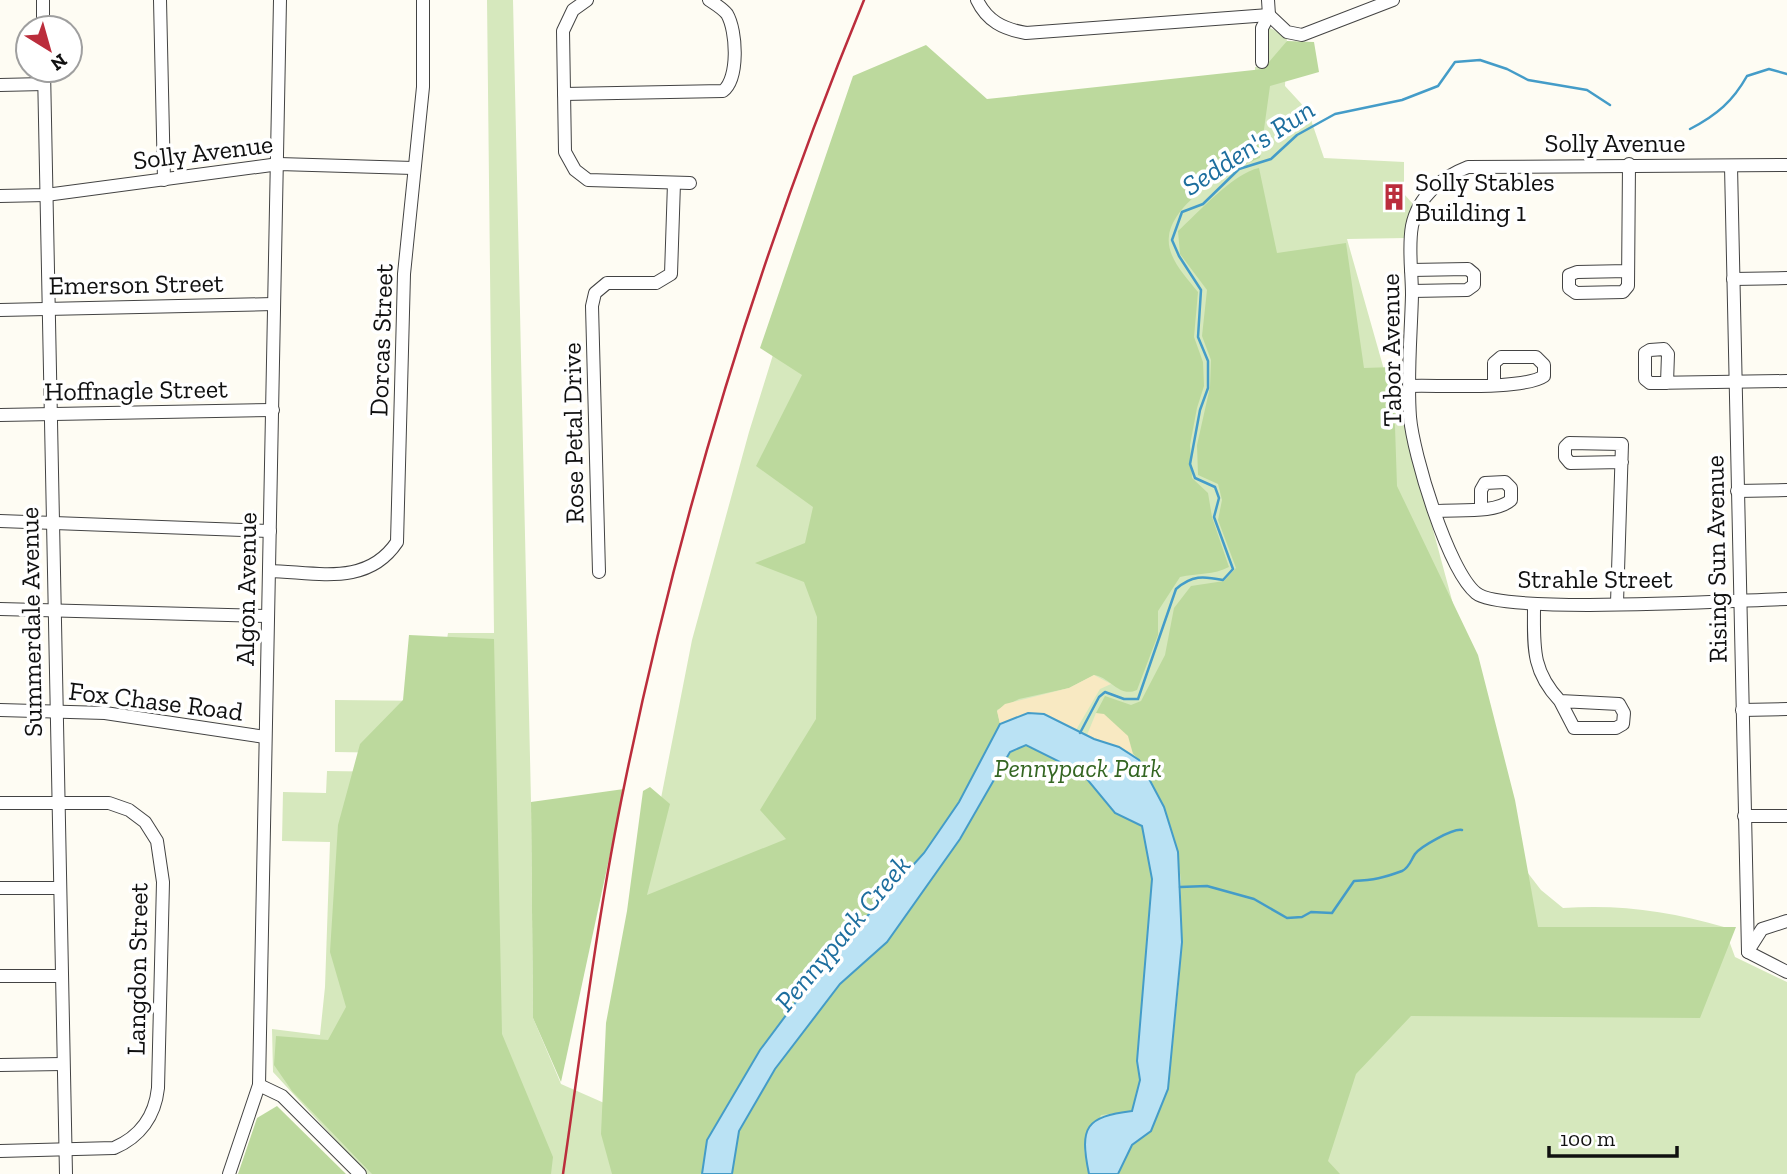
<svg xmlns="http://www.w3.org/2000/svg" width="1787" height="1174" viewBox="0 0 1787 1174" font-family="'Zilla Slab',serif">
<rect width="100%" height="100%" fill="#fefcf3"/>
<path fill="#d6e8bd" d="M 487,0 L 513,0 L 531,802 L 533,1018 L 561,1084 L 611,1106 L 643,890 L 692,640 L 749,432 L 808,242 L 1184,79 L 1255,72 L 1255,67 L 1266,65 L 1268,27 L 1287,36 L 1285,86 L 1308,111 L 1324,158 L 1404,162 L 1404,194 L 1413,204 L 1406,238 L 1347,239 L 1398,419 L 1403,418 L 1524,868 L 1541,890 L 1563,908 C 1619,904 1670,911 1724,927 L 1735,957 L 1787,982 L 1787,1174 L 367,1174 L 273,1072 L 272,1029 L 320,1035 L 325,987 L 330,842 L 282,841 L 283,792 L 326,793 L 327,771 L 400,772 L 400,753 L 335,752 L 335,700 L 437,701 L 448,633 L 494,633 Z"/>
<g fill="#bcd99d">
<path d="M 1287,41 L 1314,42 L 1319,72 L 1270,86 L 1260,158 C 1230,169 1174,201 1169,236 C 1166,257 1186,277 1198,292 L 1194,337 L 1203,362 L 1204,386 L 1197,408 L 1190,445 L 1192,478 L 1208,493 L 1212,517 L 1229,567 C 1214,575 1197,573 1180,577 L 1158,611 L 1158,635 L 1137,690 C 1119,698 1110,677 1094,675 L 1069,688 L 1019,699 L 997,710 L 1000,724 L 959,802 L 924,853 L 825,963 L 760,1050 L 707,1140 L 702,1174 L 612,1174 L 601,1134 L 606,1023 L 627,911 L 643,791 L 650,787 L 670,804 L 647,895 L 786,839 L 760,810 L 816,719 L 817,617 L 804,582 L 755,563 L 805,543 L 813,507 L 756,466 L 802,375 L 760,348 L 853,76 L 926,45 L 987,99 L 1263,69 Z"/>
<path d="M 1259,168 L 1277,253 L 1346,243 L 1364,368 L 1393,367 L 1397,486 L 1478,655 L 1515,800 L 1538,927 L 1736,927 L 1700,1018 L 1411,1016 L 1356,1074 L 1328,1161 L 1340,1174 L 1118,1174 L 1132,1145 L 1151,1131 L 1168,1089 L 1179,984 L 1181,879 L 1174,837 L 1164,807 L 1139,760 L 1096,713 L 1105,696 L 1131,705 L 1141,701 L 1165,655 L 1174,608 L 1191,586 L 1224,581 L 1236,568 L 1218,520 L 1222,500 L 1218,484 L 1198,475 L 1197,445 L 1210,387 L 1211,360 L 1202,336 L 1207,290 L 1180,254 L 1178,231 C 1198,213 1233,173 1259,168 Z"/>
<path d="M 409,635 L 494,639 L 502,1034 L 553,1157 L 551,1174 L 372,1174 L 292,1091 L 274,1065 L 276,1036 L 328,1040 L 346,1007 L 330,952 L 338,825 L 360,744 L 403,700 Z"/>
<path d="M 1026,745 L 1082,773 L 1115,813 L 1142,826 L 1152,879 L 1137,1061 L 1140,1080 L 1132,1111 L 1101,1115 L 1084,1150 L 1089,1174 L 732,1174 L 739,1131 L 775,1069 L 840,984 L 887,942 L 960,839 L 1010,752 Z"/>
<path d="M 624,789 L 561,1082 L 533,1018 L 531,802 Z"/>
<path d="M 277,1106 L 346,1174 L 238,1174 L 257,1118 Z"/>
</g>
<g fill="#f8e9c2">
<path d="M 1094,675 L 1111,684 L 1100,689 L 1076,730 C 1042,713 1036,710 1000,724 L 997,711 L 1005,704 L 1069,688 Z"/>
<path d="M 1096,713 L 1104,714 L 1128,736 L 1133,754 L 1087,735 Z"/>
</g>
<path fill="#bae2f4" stroke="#449cc8" stroke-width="2" d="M 1028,713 L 1044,714 L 1094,739 L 1119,747 L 1139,760 L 1164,807 L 1178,852 L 1182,942 L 1168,1089 L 1151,1131 L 1132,1145 L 1118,1174 L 1089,1174 C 1079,1126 1086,1117 1132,1111 L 1140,1080 L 1137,1061 L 1152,879 L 1142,826 L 1115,813 L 1082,773 L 1026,745 L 1010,752 L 960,839 L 887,942 L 840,984 L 775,1069 L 739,1131 L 732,1174 L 702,1174 L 707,1140 L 760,1050 L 825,963 L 924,853 L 959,802 L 1000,724 Z"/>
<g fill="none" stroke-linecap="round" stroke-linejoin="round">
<g stroke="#449cc8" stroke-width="2.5">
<path d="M 1690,129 C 1717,115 1733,101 1747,76 L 1769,69 L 1787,74"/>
<path d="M 1080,733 L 1099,697 L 1105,692 L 1124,699 L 1138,699 L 1176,589 C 1192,575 1203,576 1223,580 L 1233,569 L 1214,517 L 1219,498 L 1215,487 L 1195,478 L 1190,464 L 1200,410 L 1208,388 L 1208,361 L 1198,337 L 1201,290 L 1179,256 L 1172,240 L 1182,212 L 1203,204 L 1239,169 L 1271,159 L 1297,135 L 1335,114 L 1402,100 L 1438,86 L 1455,62 L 1480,60 L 1507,69 L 1528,80 L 1587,90 L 1610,105"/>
<path d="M 1180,887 L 1207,886 L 1254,899 L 1287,918 L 1302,917 L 1311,912 L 1332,913 L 1354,881 C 1374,880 1383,878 1402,871 C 1409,868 1411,860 1415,854 C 1420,847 1453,828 1462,830"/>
</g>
<defs>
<g id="minor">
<path d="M 43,0 L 43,28"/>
<path d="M 160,0 L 164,180"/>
<path d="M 587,0 L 573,10 L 563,31 L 565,152 L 575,170 L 588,180 L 690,183"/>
<path d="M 977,0 C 987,21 1003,29 1026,33 L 1269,15"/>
<path d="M 1268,0 L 1269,15"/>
<path d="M 1269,15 L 1287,32 L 1302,35 L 1393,0"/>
<path d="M 1262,62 L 1262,28 L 1269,15"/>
<path d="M 44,70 L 66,1174"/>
<path d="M 0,85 L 44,84"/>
<path d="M 564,94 L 723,91 C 739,79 737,31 727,14 C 722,8 715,4 709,0"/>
<path d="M 1787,165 L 1468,167 C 1442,177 1418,196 1412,226 C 1408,248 1412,272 1412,295 C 1411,335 1407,376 1410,417 C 1413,454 1448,570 1476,593 C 1502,615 1739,600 1787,599"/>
<path d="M 1731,166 L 1748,952"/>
<path d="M 0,196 L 46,195 L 279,164 L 413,168"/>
<path d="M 1411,270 L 1468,269 L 1474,274 L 1474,285 L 1467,290 L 1412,291"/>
<path d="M 1628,271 L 1577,272 L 1569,275 L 1569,288 L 1576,293 L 1623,292 L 1628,286 L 1629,164"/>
<path d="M 1733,279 L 1787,278"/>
<path d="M 0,310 L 273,304"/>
<path d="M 1667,383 L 1668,354 L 1664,349 L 1650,350 L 1645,353 L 1645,379 L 1650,383 L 1787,381"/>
<path d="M 1410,386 C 1439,385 1524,390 1544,376 L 1544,365 L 1536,357 L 1501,357 L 1494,363 L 1494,384"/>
<path d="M 0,415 L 273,410"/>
<path d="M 1737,491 L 1787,490"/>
<path d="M 1436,511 C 1457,509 1495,514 1511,500 L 1511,488 L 1505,482 L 1485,483 L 1481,490 L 1481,508"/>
<path d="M 0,521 L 270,531"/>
<path d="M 269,571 C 316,572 367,587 397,542 L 404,274 L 423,87 L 423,0"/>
<path d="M 599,572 L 592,306 L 595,293 L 607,283 L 656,283 L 671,274 L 674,183"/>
<path d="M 1617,603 L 1622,444 L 1569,443 L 1565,447 L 1565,457 L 1570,463 L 1622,462"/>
<path d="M 1534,606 C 1534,646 1531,670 1560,701 L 1619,704 L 1624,713 L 1623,724 L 1616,728 L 1574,728 L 1560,701"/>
<path d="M 0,609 L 268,616"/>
<path d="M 0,710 L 105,713 L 265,737"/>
<path d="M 1742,710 L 1787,709"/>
<path d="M 0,803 L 109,803 L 129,810 L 145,822 L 157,841 L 163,882 L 158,1088 C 155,1116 140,1137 114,1148 L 0,1151"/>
<path d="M 1744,816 L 1787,816"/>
<path d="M 0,888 L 59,888"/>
<path d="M 1748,951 L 1762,929 L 1787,921"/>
<path d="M 1748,952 L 1787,972"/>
<path d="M 0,976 L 60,976"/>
<path d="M 0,1065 L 62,1064"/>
<path d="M 259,1085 L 282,1096 L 360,1174"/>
<path d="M 229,1174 L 259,1085 L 280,0"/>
</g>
</defs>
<use href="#minor" stroke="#434343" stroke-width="14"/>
<use href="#minor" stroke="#fff" stroke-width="12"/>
<path stroke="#bb2d3c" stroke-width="2.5" d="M 563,1174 C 582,1043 598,911 625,782 C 680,514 760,253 864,0"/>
</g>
<defs>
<symbol id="building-bare" viewBox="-9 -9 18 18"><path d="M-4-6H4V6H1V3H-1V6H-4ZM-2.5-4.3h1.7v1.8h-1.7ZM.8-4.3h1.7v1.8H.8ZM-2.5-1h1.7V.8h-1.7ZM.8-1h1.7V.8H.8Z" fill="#bb2d3c" stroke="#fff" stroke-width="2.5" paint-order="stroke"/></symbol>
</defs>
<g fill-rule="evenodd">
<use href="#building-bare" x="1375" y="178" width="38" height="38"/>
</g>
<g text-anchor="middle" stroke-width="7" stroke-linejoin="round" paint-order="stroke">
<g font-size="26" fill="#101010" stroke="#fff">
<text x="1615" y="152">Solly Avenue</text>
<text transform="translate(203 152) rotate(-7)" y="9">Solly Avenue</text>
<text transform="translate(136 284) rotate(-1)" y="9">Emerson Street</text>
<text transform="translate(381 340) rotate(-88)" y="9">Dorcas Street</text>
<text transform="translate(1391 350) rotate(-91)" y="9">Tabor Avenue</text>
<text transform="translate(136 390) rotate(-1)" y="9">Hoffnagle Street</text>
<text transform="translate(573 433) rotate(-91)" y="9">Rose Petal Drive</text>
<text transform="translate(1716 559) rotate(-91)" y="9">Rising Sun Avenue</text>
<text x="1595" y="588">Strahle Street</text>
<text transform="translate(246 589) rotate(-89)" y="9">Algon Avenue</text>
<text transform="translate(31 622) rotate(-91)" y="9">Summerdale Avenue</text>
<text transform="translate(156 701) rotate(7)" y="9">Fox Chase Road</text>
<text transform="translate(137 969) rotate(-89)" y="9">Langdon Street</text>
</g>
<g font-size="26" fill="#101010" stroke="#fff" text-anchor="start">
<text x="1415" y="191">Solly Stables<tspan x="1415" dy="30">Building 1</tspan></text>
</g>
<g font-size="26" font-style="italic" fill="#346622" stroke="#fff">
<text x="1078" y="777">Pennypack Park</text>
</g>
<g font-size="28" font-style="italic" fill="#1d6e9e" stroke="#fff">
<text transform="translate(1248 147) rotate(-33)" y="10">Sedden's Run</text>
<text transform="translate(842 933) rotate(-50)" y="10">Pennypack Creek</text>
</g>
</g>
<g transform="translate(49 49) rotate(143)"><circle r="33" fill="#ffffff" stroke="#9f9f9f" stroke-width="2"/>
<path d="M0-5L12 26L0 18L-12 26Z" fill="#bb2d3c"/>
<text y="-10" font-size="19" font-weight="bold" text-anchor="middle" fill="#101010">N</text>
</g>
<path d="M1549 1146v10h128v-10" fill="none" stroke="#101010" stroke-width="3.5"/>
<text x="1560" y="1146" font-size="21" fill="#101010" stroke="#ffffff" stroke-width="5" paint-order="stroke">100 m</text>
</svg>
